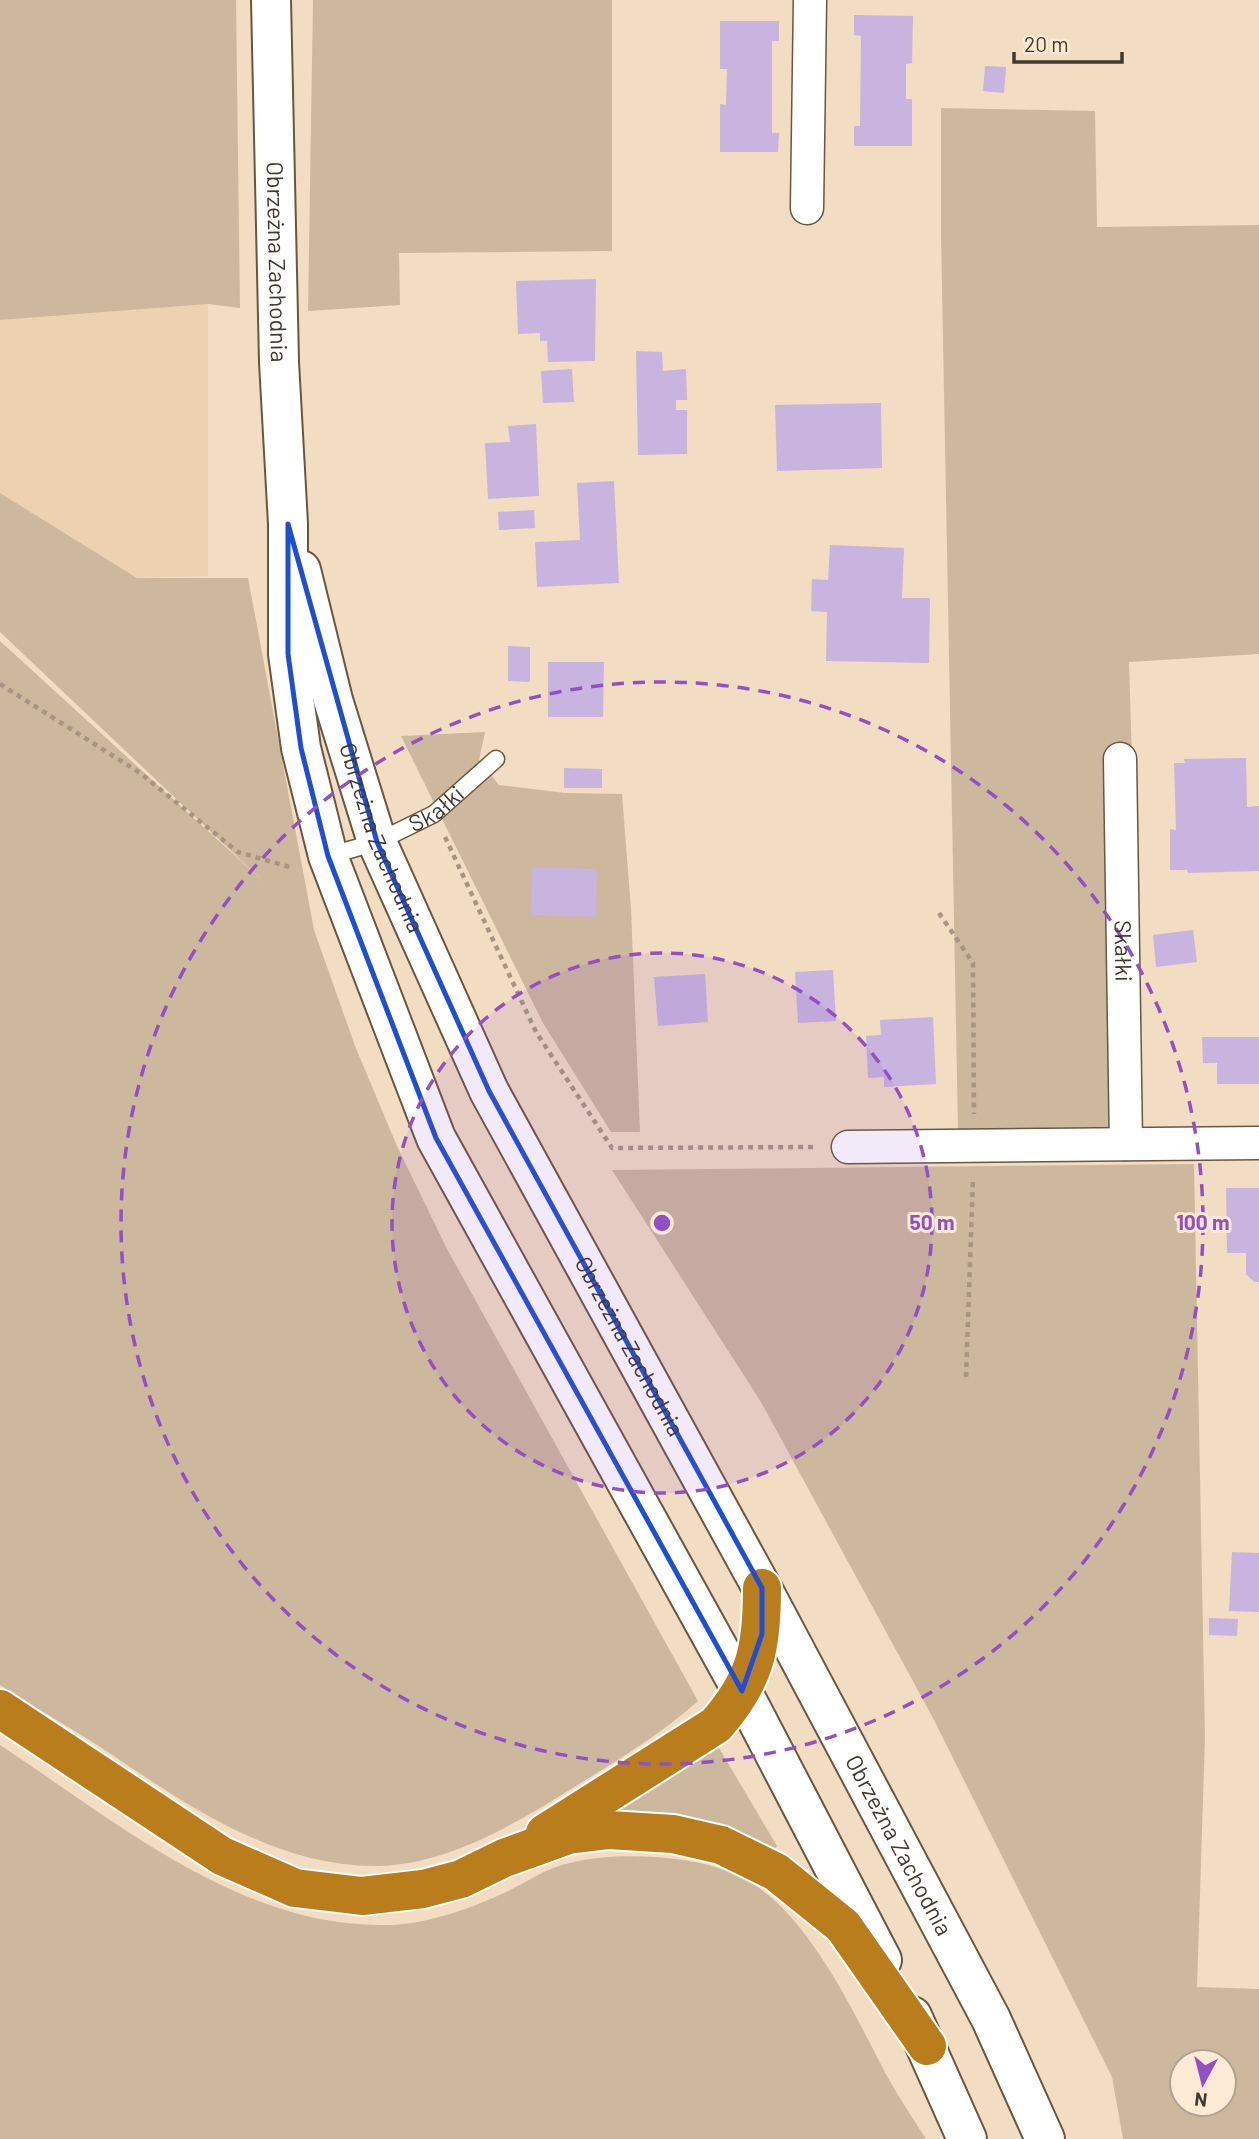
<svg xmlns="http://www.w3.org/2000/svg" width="1259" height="2139" viewBox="0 0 1259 2139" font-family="Barlow,sans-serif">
<rect width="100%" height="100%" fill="#f2dcc2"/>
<path fill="#edd2b1" d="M 208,304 L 208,576 L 137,578 L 0,493 L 0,320 Z"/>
<g fill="#cdb79d" fill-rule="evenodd">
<path d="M 0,0 L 236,0 L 240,308 L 208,304 L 0,320 Z"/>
<path d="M 313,0 L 612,0 L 612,251 L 399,253 L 400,305 L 308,311 Z"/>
<path d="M 941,108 L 1095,111 L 1097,227 L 1259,225 L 1259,654 L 1129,662 L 1143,1126 L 958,1130 L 941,233 Z"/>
<path d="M 0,493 L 137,578 L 248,578 L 314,930 L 355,1046 L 397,1146 L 447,1249 L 698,1701 C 657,1738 609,1765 563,1794 C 508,1828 444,1865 377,1866 C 276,1867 188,1806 108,1752 C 73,1729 35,1708 0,1685 L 0,641 L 265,883 L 0,632 Z"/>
<path d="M 485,732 L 479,760 L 499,785 L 565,793 L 622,794 L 631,909 L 640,1132 L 611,1132 L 543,1023 L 401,736 Z"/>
<path d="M 1194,1164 L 1205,1737 L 1197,1987 L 1259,1989 L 1259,2139 L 1123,2139 L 1112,2077 L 933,1718 L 761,1402 L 612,1170 ZM 1182,2062 L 1224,2062 L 1224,2104 L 1182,2104 Z"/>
<path d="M 0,1745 C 117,1822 242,1929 389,1925 C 428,1924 473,1908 508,1891 C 525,1883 542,1871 559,1866 C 589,1856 624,1855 654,1857 C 683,1859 710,1863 737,1875 C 806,1906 853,2012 887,2076 C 899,2098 913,2118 926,2139 L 0,2139 Z"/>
<path d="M 719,1748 L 777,1846 L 774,1849 C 716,1821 676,1814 612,1811 L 714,1749 Z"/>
</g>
<g fill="#c8b4de">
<path d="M 854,15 L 913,16 L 912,63 L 906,64 L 906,99 L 912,99 L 912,146 L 854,146 L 854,126 L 860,126 L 861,36 L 854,35 Z"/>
<path d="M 720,21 L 779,21 L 779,41 L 772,41 L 772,133 L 779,133 L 778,152 L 720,152 L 720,104 L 726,105 L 727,69 L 720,69 Z"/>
<path d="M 985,66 L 1006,67 L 1004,93 L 983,91 Z"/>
<path d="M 596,279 L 595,361 L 548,362 L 547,341 L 540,341 L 540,333 L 518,334 L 516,281 Z"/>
<path d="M 636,351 L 662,352 L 663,371 L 686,369 L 687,400 L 676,400 L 676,410 L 687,410 L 687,454 L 638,455 Z"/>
<path d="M 572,369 L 574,402 L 543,403 L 541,371 Z"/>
<path d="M 881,403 L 882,468 L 777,471 L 775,405 Z"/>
<path d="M 536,424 L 539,496 L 488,499 L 485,443 L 510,442 L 508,426 Z"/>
<path d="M 614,481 L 619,583 L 537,587 L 535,542 L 580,540 L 577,483 Z"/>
<path d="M 534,510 L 535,528 L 499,530 L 498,512 Z"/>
<path d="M 830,545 L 904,548 L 902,598 L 930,598 L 929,663 L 826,661 L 827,612 L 811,611 L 812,579 L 828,580 Z"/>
<path d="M 508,646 L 530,647 L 530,682 L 508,681 Z"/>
<path d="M 548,662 L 604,662 L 603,717 L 548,717 Z"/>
<path d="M 1246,758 L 1247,807 L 1259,806 L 1259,871 L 1188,873 L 1187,870 L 1170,870 L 1170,829 L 1176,830 L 1174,763 L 1185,763 L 1184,759 Z"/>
<path d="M 564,768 L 602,769 L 602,788 L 564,788 Z"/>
<path d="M 532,867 L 597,869 L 596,917 L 531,915 Z"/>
<path d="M 1193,930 L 1197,962 L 1156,967 L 1153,935 Z"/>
<path d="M 833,970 L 836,1021 L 798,1023 L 795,972 Z"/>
<path d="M 705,974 L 708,1022 L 658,1026 L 654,977 Z"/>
<path d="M 933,1017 L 936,1084 L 884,1087 L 884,1077 L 868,1078 L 866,1036 L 881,1035 L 880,1020 Z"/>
<path d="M 1202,1037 L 1259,1037 L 1259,1084 L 1217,1084 L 1217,1063 L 1203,1063 Z"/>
<path d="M 1226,1188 L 1259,1188 L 1259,1282 L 1254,1282 L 1246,1274 L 1246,1253 L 1227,1253 Z"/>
<path d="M 1232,1552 L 1259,1553 L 1259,1612 L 1229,1611 Z"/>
<path d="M 1209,1618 L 1238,1619 L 1237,1636 L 1209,1635 Z"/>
</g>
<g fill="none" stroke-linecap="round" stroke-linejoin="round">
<defs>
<g id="service">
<path id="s1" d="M 328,856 L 377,842 L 434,814 L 496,759"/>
</g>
<g id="minor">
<path d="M 807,208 L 810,0"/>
<path id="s2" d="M 1120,759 L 1126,1144"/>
<path d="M 848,1147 L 1259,1143"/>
</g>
<g id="tertiary">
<path id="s3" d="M 271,0 L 279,362 L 288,524 L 288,654 L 301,748 L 328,856 L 436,1138 L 742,1691 L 882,1960"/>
<path id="s4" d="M 301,570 L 333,700 L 377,842 L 489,1091 L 762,1588 L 991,2019 L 1045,2139"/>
<path d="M 912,2016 L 967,2139"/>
</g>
<g id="motorway">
<path d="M 0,1709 L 222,1856 L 295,1888 L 362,1896 L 423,1889 L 461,1879 L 504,1858 L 568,1835 L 609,1830 L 673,1834 L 721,1845 L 776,1872 L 843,1926 L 927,2046"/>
<path d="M 545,1833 L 716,1725 C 756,1679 762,1648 762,1588"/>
</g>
</defs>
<use href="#service" stroke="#695740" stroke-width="19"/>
<use href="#minor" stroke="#695740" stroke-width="35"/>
<use href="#tertiary" stroke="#695740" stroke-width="42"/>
<use href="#motorway" stroke="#fff" stroke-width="42"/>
<g stroke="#a69582" stroke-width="4.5" stroke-dasharray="5 5" stroke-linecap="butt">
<path d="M 0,684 L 140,773 L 238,852 L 293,868"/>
<path d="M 445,837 L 536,1032 L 612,1148 L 816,1147"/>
<path d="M 939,913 L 973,963 L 974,1114"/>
<path d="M 966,1377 L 973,1179"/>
</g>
<use href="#service" stroke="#fff" stroke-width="16"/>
<use href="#minor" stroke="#fff" stroke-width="32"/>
<use href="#tertiary" stroke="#fff" stroke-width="38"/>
<use href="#motorway" stroke="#b97d1c" stroke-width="38"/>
</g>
<path fill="none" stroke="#1d4ed8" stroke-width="5" stroke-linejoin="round" d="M 288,524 L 377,842 L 489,1091 L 762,1588 L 762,1634 L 742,1691 L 436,1138 L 328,856 L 301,748 L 288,654 Z"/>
<circle cx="662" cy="1223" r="270" fill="#9050c6" fill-opacity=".12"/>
<g fill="none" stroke="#9050c6" stroke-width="3.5" stroke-dasharray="12 9">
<circle cx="662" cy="1223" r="270"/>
<circle cx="662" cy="1223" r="541"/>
</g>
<g text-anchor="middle" stroke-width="6" stroke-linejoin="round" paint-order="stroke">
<g font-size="23" fill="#41382e" stroke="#fcead5">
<text dy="8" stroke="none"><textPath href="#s3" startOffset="262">Obrzeżna Zachodnia</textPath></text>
<text dy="8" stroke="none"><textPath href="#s1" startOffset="119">Skałki</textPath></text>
<text dy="8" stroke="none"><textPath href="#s4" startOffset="280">Obrzeżna Zachodnia</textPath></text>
<text dy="8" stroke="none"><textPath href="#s2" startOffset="192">Skałki</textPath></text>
<text dy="8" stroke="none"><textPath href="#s4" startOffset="847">Obrzeżna Zachodnia</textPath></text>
<text dy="8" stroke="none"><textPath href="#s4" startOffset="1414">Obrzeżna Zachodnia</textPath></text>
</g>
</g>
<circle cx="662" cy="1223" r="10" fill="#9050c6" stroke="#fcead5" stroke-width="3.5"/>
<g font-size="21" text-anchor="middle" font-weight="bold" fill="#9050c6" stroke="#fcead5" stroke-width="6" stroke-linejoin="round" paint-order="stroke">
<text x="932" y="1230">50 m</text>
<text x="1203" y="1230">100 m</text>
</g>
<g transform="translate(1203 2083) rotate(187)"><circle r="33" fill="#fcead5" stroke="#b1a392" stroke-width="2"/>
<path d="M0-5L12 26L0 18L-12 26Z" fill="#9050c6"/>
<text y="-10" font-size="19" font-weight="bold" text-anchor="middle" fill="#41382e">N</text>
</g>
<path d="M1014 52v10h108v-10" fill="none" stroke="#41382e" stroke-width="3.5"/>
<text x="1024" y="52" font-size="21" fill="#41382e" stroke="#fcead5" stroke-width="5" paint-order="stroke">20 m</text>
</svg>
